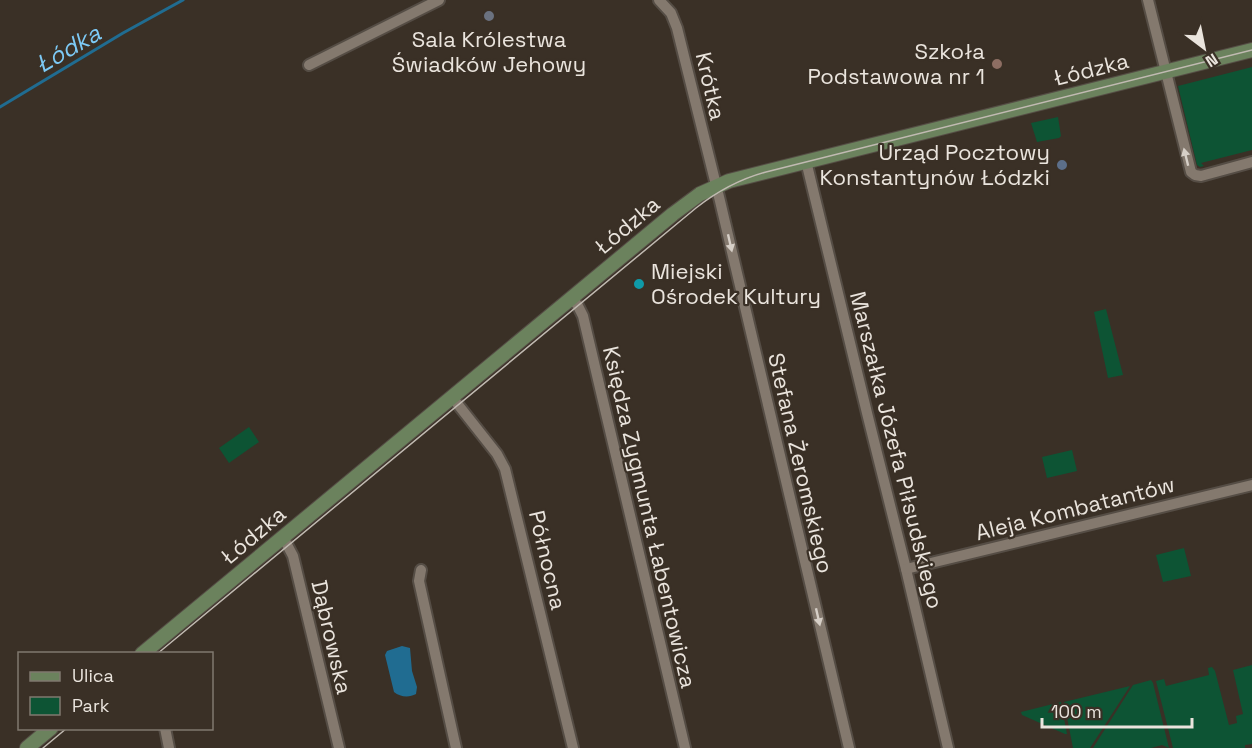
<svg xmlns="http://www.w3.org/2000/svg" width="1252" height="748" viewBox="0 0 1252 748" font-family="'Space Grotesk',sans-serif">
<rect width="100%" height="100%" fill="#3a3026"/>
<g fill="#0d5434">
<path d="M 1252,67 L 1252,150 L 1201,163 L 1204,166 L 1200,167 L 1197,165 L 1178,86 Z"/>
<path d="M 1058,117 L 1061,136 L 1059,138 L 1037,142 L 1031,123 Z"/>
<path d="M 1106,309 L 1123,375 L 1108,378 L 1094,312 Z"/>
<path d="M 249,427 L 259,442 L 229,463 L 219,448 Z"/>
<path d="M 1072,450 L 1077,471 L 1047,478 L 1042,457 Z"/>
<path d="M 1184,548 L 1191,576 L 1163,582 L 1156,555 Z"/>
<path d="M 1252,665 L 1252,744 L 1245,745 L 1245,748 L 1173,748 L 1156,681 L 1164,679 L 1166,686 L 1209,675 L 1208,668 L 1212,667 L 1215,671 L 1229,725 L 1237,723 L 1236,716 L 1243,714 L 1233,670 Z"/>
<path d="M 1151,680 L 1153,683 L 1169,748 L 1162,745 L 1151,748 L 1093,748 L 1133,685 Z"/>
<path d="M 1130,686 L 1090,748 L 1073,748 L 1064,702 Z"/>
<path d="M 1061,702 L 1067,734 L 1065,734 L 1022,715 L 1021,712 Z"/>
</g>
<path fill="#206c91" d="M 402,646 L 410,648 L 412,671 L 417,687 L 416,694 C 409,698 400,697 394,692 L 385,655 L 387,651 Z"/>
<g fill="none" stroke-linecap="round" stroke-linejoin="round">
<path stroke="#206c91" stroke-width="3" d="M 0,107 L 123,33 L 183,0"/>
<defs>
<g id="minor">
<path d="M 659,0 L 671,13 L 677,28 L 720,201 L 849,748"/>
<path d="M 1148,0 L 1191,172 L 1195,175 L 1201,176 L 1252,162"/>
<path d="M 309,65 L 439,0"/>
<path d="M 806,161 L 867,413 L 906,569 L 948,748"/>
<path d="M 572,298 L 578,306 L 583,316 L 685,748"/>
<path d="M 452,397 L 497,454 L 505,469 L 573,748"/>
<path d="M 283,537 L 293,556 L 339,748"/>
<path d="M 906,569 L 1252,485"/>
<path d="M 421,570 L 419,581 L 456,748"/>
<path d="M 165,728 L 169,748"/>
</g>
<g id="secondary">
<path d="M 142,654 L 673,214 L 700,194 L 729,181 L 1252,50"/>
<path d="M 27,748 L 51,728"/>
</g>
</defs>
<use href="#minor" stroke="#554d45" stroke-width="14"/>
<use href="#secondary" stroke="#554d45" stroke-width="16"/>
<use href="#minor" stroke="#84796e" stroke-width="10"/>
<use href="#secondary" stroke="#6b825d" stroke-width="14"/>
<g stroke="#c1bab2" stroke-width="1.5">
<path d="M 157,654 L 696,208 C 719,190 741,178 770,171 L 1252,50"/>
<path d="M 43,748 L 67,728"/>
</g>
</g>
<defs><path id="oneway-solid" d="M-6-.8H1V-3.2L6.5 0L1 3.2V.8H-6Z" transform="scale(1.5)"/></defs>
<g fill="#d6cfc7">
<use href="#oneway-solid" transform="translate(1186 157) rotate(-104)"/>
<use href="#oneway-solid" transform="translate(730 243) rotate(77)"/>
<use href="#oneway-solid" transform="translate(818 617) rotate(77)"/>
</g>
<circle fill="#6b7280" stroke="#3a3026" stroke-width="2" cx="489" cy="16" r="6"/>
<circle fill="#8d6e63" stroke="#3a3026" stroke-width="2" cx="997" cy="64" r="6"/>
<circle fill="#5c6f8a" stroke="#3a3026" stroke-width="2" cx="1062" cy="165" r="6"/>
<circle fill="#0f9aa8" stroke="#3a3026" stroke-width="2" cx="639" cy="284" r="6"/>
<g text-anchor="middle" stroke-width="4.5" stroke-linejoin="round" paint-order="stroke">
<g font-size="22" fill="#eae4dd" stroke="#3a3026" text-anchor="end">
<text x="489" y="47" text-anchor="middle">Sala Królestwa<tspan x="489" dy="25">Świadków Jehowy</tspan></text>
<text x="985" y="59">Szkoła<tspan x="985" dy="25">Podstawowa nr 1</tspan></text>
<text x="1050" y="160">Urząd Pocztowy<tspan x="1050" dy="25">Konstantynów Łódzki</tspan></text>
<text x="651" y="279" text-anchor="start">Miejski<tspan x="651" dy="25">Ośrodek Kultury</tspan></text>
</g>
<g font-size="22" fill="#eae4dd" stroke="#3a3026">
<text transform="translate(1091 69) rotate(-14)" y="8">Łódzka</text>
<text transform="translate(711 86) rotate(77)" y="8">Krótka</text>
<text transform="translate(627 225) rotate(-40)" y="8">Łódzka</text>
<text transform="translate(897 450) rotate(76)" y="8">Marszałka Józefa Piłsudskiego</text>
<text transform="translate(801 463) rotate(77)" y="8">Stefana Żeromskiego</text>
<text transform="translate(1075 508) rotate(-14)" y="8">Aleja Kombatantów</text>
<text transform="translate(650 517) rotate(77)" y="8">Księdza Zygmunta Łabentowicza</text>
<text transform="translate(253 535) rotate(-40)" y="8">Łódzka</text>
<text transform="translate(548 560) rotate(77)" y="8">Północna</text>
<text transform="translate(332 637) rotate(77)" y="8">Dąbrowska</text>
</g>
<g font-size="24" font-style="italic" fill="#7dcaf6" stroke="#3a3026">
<text transform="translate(68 49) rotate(-30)" y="8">Łódka</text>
</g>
</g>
<rect x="18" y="652" width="195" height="78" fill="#3a3026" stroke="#80786f" stroke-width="1.5"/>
<rect x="30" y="672" width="30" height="9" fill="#6b825d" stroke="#80786f" stroke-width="1.5"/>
<text x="72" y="682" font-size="18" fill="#eae4dd">Ulica</text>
<rect x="30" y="697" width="30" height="18" fill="#0d5434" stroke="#80786f" stroke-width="1.5"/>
<text x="72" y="712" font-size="18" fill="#eae4dd">Park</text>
<g transform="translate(1204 48) rotate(148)" stroke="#3a3026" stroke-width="4.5" paint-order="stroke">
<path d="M0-4.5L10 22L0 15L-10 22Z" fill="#eae4dd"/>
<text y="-9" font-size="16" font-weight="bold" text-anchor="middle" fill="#eae4dd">N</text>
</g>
<path d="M1042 718v9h150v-9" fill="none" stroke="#eae4dd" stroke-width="3"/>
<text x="1051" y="718" font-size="18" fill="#eae4dd" stroke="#3a3026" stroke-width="4.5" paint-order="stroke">100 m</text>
</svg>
